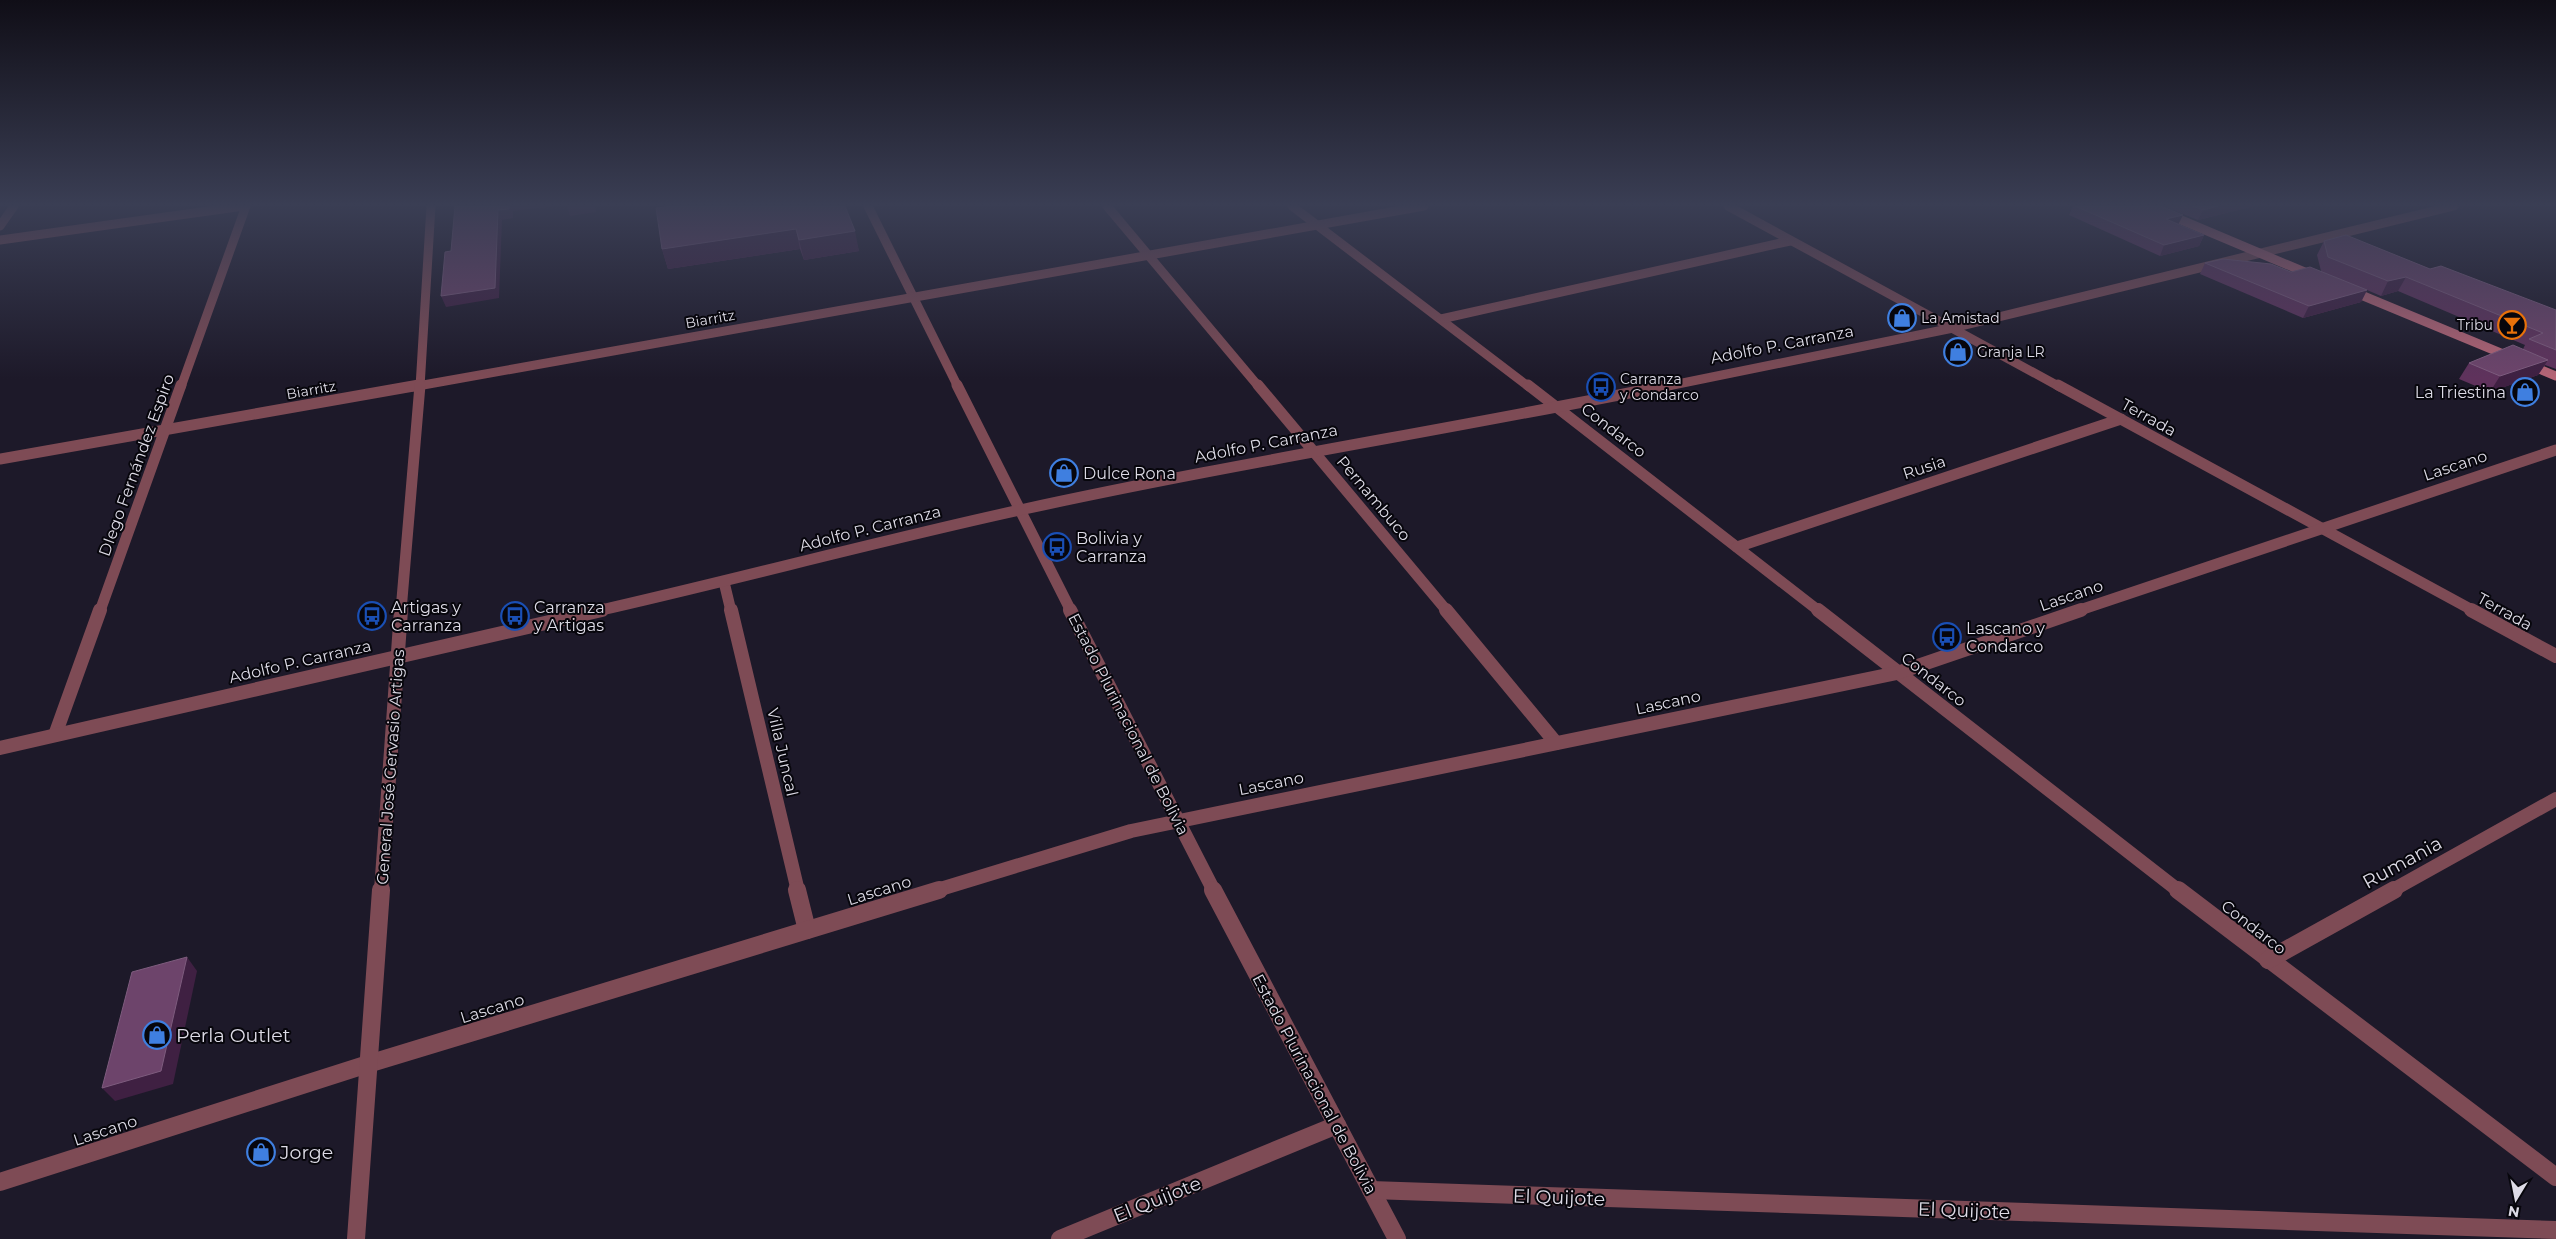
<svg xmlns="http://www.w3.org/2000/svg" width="2556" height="1239" viewBox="0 0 2556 1239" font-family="Montserrat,sans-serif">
<rect width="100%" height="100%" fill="#1d1929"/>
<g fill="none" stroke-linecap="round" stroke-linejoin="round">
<g stroke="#7e4b55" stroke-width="9">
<path d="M 868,206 L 958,387"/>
<path d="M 1107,206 L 1259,387"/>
<path d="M 1292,206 L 1529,387"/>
<path d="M 1728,206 L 2060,387"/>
<path d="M 0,226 L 14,206"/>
<path d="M 1441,319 L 1790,241"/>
<path d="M 181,387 L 246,206"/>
<path d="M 412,387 L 1424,206"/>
<path d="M 420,387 L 431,206"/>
<path d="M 1663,387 L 1953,328 L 2454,206"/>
</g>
<g stroke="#7e4b55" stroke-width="11">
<path d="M 957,385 L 1071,611"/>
<path d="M 1258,385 L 1447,611"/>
<path d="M 1528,385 L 1819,611"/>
<path d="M 2058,385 L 2474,611"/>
<path d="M 0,459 L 419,385"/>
<path d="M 1737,547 L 2121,419"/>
<path d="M 724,582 L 731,611"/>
<path d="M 100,611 L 181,385"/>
<path d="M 401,611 L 420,385"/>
<path d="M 597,611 C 738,579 878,541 1020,510 C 1235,463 1453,429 1669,385"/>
<path d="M 2077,611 L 2556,450"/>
</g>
<g stroke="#7e4b55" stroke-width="14">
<path d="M 731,610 L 798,891"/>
<path d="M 1070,610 L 1214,891"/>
<path d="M 1446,610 L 1556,743"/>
<path d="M 1818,610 L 2179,891"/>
<path d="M 2471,610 L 2556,656"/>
<path d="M 55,735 L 100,610"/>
<path d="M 0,748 L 602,610"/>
<path d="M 381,891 L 401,610"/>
<path d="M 934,891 L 1131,831 L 1897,673 L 2081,610"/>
<path d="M 2391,891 L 2556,799"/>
</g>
<g stroke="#7e4b55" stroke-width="18">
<path d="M 797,890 L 807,930"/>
<path d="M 1213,890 L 1397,1239"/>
<path d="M 2178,890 L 2556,1177"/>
<path d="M 2268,960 L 2394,890"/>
<path d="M 0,1182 L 368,1064 L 939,890"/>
<path d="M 1371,1190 L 2556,1230"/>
<path d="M 356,1239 L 381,890"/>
<path d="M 1060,1239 L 1337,1125"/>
</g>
<path stroke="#7e4b55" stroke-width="9" d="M 0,240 L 244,206"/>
<g stroke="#b66576" stroke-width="9">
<path d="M 2148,206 L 2314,276"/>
<path d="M 2349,290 L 2556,376"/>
</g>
</g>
<g fill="#5f325c">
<path d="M 845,206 L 859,251 L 804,260 L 800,249 L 668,269 L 662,249 Z"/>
<path d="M 2073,206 L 2161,206 L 2179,225 L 2204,235 L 2199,246 L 2160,256 L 2069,215 Z"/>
<path d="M 2163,206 L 2254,206 L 2198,220 Z"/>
<path d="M 2324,241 L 2430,269 L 2556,310 L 2556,369 L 2545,365 L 2538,375 L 2490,392 L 2459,379 L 2469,363 L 2523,349 L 2525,345 L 2398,291 L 2381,296 L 2367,290 L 2361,302 L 2303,318 L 2200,274 L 2205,263 L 2291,272 L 2321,271 L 2317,255 Z"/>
</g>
<g fill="#3f2042">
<path d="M 509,206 L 556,206 L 513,211 L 513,218 L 502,220 L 499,298 L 446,307 L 441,296 L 498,210 Z"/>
<path d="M 567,206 L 595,206 L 596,212 L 570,216 Z"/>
<path d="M 2218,206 L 2254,206 L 2198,220 L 2203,210 Z"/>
<path d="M 2183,215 L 2178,225 L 2166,219 Z"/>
<path d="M 796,229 L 800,249 L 668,269 L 662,249 Z"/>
<path d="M 855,231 L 859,251 L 804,260 L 799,240 Z"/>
<path d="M 2204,235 L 2199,246 L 2160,256 L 2164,245 Z"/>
<path d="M 2406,277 L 2398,291 L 2381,296 L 2388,281 Z"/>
<path d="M 2367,290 L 2361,302 L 2303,318 L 2309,306 Z"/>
<path d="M 2548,360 L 2538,375 L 2490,392 L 2500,376 Z"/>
<path d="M 187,957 L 197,971 L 173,1084 L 115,1101 L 102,1088 Z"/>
</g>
<g fill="#6d446b" stroke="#7e5c7e">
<path d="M 455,206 L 509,206 L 509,209 L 498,210 L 495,288 L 441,296 L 445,252 L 451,251 Z"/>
<path d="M 674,206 L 845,206 L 855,231 L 799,240 L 796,229 L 662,249 L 656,208 Z"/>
<path d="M 2075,206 L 2161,206 L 2183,215 L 2166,219 L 2204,235 L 2164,245 Z"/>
<path d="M 2193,206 L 2218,206 L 2203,210 Z"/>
<path d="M 2346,235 L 2430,269 L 2441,266 L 2556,310 L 2556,350 L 2529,339 L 2543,333 L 2406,277 L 2388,281 L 2328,257 L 2324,241 Z"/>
<path d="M 2223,259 L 2271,264 L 2291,272 L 2310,267 L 2367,290 L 2309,306 L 2205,263 Z"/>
<path d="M 2513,345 L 2548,360 L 2500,376 L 2469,363 Z"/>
<path d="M 187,957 L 161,1071 L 102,1088 L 132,972 Z"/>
</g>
<linearGradient id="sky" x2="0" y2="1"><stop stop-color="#100e17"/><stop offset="0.54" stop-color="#3a3e54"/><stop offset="1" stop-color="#3a3e54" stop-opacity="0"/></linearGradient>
<rect width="2556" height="379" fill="url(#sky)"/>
<defs>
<symbol id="shop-ring" viewBox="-11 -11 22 22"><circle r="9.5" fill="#07060c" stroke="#3f7fe0" stroke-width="1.5"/><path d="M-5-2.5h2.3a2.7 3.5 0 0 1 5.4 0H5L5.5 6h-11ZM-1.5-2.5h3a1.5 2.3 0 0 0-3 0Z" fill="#3f7fe0"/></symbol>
<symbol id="bar-ring" viewBox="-11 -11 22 22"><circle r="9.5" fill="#07060c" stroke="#e8710a" stroke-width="1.5"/><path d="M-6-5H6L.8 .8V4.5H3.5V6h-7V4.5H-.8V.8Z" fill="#e8710a"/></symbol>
<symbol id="bus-ring" viewBox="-11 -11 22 22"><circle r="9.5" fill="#07060c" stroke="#1a4fb4" stroke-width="1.5"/><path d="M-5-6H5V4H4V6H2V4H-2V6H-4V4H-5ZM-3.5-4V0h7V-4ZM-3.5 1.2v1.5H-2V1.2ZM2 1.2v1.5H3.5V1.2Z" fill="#1a4fb4"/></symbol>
</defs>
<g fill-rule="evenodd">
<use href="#shop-ring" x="1886" y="302" width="32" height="32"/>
<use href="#bar-ring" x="2496" y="309" width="32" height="32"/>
<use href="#shop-ring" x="1942" y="336" width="32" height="32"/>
<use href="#bus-ring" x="1585" y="371" width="32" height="32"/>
<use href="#shop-ring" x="2509" y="376" width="32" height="32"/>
<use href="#shop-ring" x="1048" y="457" width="32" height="32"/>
<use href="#bus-ring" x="1041" y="531" width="32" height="32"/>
<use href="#bus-ring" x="356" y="600" width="32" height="32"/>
<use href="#bus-ring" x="499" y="600" width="32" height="32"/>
<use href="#bus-ring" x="1931" y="621" width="32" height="32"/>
<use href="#shop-ring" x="141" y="1019" width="32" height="32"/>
<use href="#shop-ring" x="245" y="1136" width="32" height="32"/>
</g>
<g text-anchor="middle" stroke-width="4" stroke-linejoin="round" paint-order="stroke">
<g font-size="14" fill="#dddbe6" stroke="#07060c" text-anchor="start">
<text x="1921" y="323">La Amistad</text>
<text x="2493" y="330" text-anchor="end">Tribu</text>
<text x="1977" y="357">Granja LR</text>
<text x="1620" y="384">Carranza<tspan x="1620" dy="16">y Condarco</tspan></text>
</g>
<g font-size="14" fill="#dddbe6" stroke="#07060c">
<text transform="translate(710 319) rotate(-10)" y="5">Biarritz</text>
<text transform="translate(311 390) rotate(-10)" y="5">Biarritz</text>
</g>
<g font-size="16" fill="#dddbe6" stroke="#07060c">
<text transform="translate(1782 344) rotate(-11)" y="6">Adolfo P. Carranza</text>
<text transform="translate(2149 417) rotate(29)" y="6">Terrada</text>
<text transform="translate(1614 430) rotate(38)" y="6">Condarco</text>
<text transform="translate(1266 443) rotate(-11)" y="6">Adolfo P. Carranza</text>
<text transform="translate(136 465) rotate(-70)" y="6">DIego Fernández Espiro</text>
<text transform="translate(2455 465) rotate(-18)" y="6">Lascano</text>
<text transform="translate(1924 467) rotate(-18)" y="6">Rusia</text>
<text transform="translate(1374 498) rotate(50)" y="6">Pernambuco</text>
<text transform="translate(870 528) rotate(-14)" y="6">Adolfo P. Carranza</text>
<text transform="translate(2071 595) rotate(-19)" y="6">Lascano</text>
<text transform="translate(2505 611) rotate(29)" y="6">Terrada</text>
<text transform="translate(300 661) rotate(-13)" y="6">Adolfo P. Carranza</text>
<text transform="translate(1934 679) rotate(38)" y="6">Condarco</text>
<text transform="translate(1668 702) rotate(-12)" y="6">Lascano</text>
<text transform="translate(1129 724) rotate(63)" y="6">Estado Plurinacional de Bolivia</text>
<text transform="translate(783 752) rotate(77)" y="6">Villa Juncal</text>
<text transform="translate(390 767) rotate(-86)" y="6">General José Gervasio Artigas</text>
<text transform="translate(1271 783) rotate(-11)" y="6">Lascano</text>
<text transform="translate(879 890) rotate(-17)" y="6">Lascano</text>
<text transform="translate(2254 927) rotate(38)" y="6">Condarco</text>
<text transform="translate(492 1008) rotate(-17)" y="6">Lascano</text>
<text transform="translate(1315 1084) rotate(62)" y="6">Estado Plurinacional de Bolivia</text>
<text transform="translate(105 1130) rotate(-18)" y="6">Lascano</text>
</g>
<g font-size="16" fill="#dddbe6" stroke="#07060c" text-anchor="start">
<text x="2506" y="398" text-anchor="end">La Triestina</text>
<text x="1083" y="479">Dulce Rona</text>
<text x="1076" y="544">Bolivia y<tspan x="1076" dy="18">Carranza</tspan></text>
<text x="391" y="613">Artigas y<tspan x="391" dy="18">Carranza</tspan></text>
<text x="534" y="613">Carranza<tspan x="534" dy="18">y Artigas</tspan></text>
<text x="1966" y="634">Lascano y<tspan x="1966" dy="18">Condarco</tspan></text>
</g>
<g font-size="19" fill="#dddbe6" stroke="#07060c">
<text transform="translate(2402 862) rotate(-29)" y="7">Rumania</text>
<text transform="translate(1559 1197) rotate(2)" y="7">El Quijote</text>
<text transform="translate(1157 1199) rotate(-22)" y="7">El Quijote</text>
<text transform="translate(1964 1210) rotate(2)" y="7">El Quijote</text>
</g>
<g font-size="19" fill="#dddbe6" stroke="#07060c" text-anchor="start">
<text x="176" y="1042">Perla Outlet</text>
<text x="280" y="1159">Jorge</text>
</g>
</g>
<g transform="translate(2516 1199) rotate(190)" stroke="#07060c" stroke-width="4" paint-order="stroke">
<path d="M0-4L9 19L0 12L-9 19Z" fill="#dddbe6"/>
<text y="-8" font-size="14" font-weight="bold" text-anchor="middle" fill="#dddbe6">N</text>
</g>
</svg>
